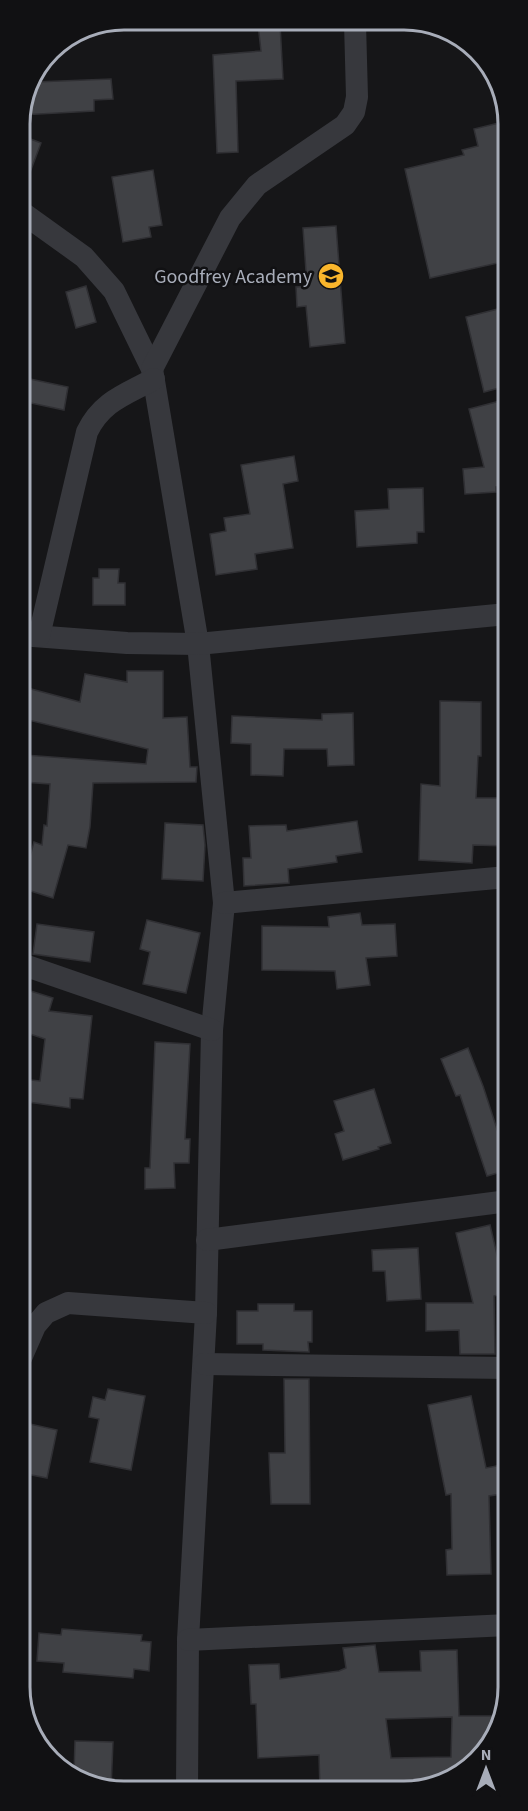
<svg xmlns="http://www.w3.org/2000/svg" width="528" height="1811" viewBox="0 0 528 1811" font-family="'Source Sans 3',sans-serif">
<rect width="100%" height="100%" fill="#161618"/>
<g fill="#404145" stroke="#303034" stroke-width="1.5" fill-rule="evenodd">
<path d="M 258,24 L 280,24 L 283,79 L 236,81 L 238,152 L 217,153 L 213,55 L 261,51 Z"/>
<path d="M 111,79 L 113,99 L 94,100 L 94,111 L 21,115 L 35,82 Z"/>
<path d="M 507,121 L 507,261 L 430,278 L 405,169 L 464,155 L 462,150 L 478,146 L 474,129 Z"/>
<path d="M 20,135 L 41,143 L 22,194 L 20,194 Z"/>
<path d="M 153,170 L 162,225 L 149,227 L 151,237 L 123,242 L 112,177 Z"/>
<path d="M 336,226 L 345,343 L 310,347 L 306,306 L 297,307 L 296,287 L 307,286 L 303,228 Z"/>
<path d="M 86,286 L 96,322 L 76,328 L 66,292 Z"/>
<path d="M 498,309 L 507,346 L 507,386 L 484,392 L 466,317 Z"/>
<path d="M 30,379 L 68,387 L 64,410 L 26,402 Z"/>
<path d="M 500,401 L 507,428 L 507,486 L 496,487 L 496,492 L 465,494 L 463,469 L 484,467 L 469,409 Z"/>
<path d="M 294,456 L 298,481 L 283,484 L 293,548 L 255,554 L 257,569 L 216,575 L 210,534 L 226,531 L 224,518 L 250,514 L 241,465 Z"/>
<path d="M 423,488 L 424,532 L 417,532 L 417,543 L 357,547 L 355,511 L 389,509 L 388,489 Z"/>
<path d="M 99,569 L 119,569 L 118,583 L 125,583 L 125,605 L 93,605 L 93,578 L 99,578 Z"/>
<path d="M 127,671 L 163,671 L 163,718 L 187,717 L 190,767 L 197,767 L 196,782 L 93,783 L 90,827 L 86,848 L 68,845 L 53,898 L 21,888 L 21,869 L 26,871 L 34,842 L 42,845 L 44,825 L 47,826 L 50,784 L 23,782 L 25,755 L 146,764 L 148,749 L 20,718 L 20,686 L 80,702 L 85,674 L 127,682 Z"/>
<path d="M 440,701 L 481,702 L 481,756 L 478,756 L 476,798 L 507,798 L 507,846 L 473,845 L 472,863 L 419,860 L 421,784 L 440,786 Z"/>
<path d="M 353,713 L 354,765 L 328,766 L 327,749 L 284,749 L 283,776 L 251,775 L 251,744 L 231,743 L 232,716 L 322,720 L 322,714 Z"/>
<path d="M 357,821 L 362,852 L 336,856 L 337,862 L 288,869 L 289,883 L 244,886 L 243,858 L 251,858 L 249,826 L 286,825 L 287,831 Z"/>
<path d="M 165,823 L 203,825 L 205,845 L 203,881 L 162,879 Z"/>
<path d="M 360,913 L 362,925 L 395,924 L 397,956 L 366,958 L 370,985 L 337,989 L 335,971 L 262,970 L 262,926 L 329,927 L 328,917 Z"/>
<path d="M 147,920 L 200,933 L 186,993 L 143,984 L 150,952 L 140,949 Z"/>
<path d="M 37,924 L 94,932 L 90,962 L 33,954 Z"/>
<path d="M 21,988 L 53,998 L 49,1011 L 92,1016 L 83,1099 L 70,1098 L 70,1108 L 21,1101 L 21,1079 L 40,1081 L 45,1039 L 21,1031 Z"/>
<path d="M 155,1042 L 190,1044 L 185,1139 L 190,1139 L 189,1163 L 174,1163 L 175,1188 L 145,1189 L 145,1168 L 150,1168 Z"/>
<path d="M 468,1048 L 483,1086 L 508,1163 L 508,1170 L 487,1176 L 460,1095 L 456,1096 L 441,1059 Z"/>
<path d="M 374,1089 L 391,1143 L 378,1147 L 379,1149 L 343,1160 L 335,1134 L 344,1131 L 334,1101 Z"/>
<path d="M 490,1225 L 506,1293 L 494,1296 L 495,1354 L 460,1354 L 459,1330 L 426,1331 L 426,1303 L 473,1303 L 456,1233 Z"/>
<path d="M 418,1248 L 421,1299 L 387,1301 L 385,1271 L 373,1271 L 372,1250 Z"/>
<path d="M 258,1304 L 294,1304 L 294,1311 L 312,1311 L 312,1342 L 308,1342 L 309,1352 L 263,1350 L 263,1344 L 237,1344 L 237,1311 L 258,1311 Z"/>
<path d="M 284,1379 L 309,1379 L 310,1504 L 271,1504 L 269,1453 L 285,1453 Z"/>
<path d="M 108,1389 L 145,1396 L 131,1470 L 90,1462 L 99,1419 L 89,1417 L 93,1397 L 105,1400 Z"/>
<path d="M 471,1396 L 486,1468 L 508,1464 L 508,1493 L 489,1496 L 491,1574 L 447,1575 L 446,1550 L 452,1549 L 451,1494 L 446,1495 L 428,1405 Z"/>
<path d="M 21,1422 L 57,1430 L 47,1478 L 21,1473 Z"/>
<path d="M 62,1629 L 142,1635 L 141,1641 L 151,1642 L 149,1671 L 134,1669 L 133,1678 L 63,1672 L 64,1663 L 37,1661 L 39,1633 L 61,1635 Z"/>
<path d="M 375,1645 L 379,1672 L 421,1671 L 420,1651 L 457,1650 L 459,1716 L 499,1716 L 483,1756 L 424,1790 L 320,1790 L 319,1755 L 258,1758 L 256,1704 L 251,1704 L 249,1665 L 279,1664 L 280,1679 L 339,1671 L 346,1668 L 343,1648 ZM 452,1717 L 451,1757 L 391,1758 L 386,1719 Z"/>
<path d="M 75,1741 L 113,1742 L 111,1789 L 103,1789 L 74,1774 Z"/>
</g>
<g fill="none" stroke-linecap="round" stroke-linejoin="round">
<g stroke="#37383d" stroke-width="22">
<path d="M 20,211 L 84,257 L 114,291 L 152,369 L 198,644 L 224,903 L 212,1030 L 206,1313 L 188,1640 L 187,1789"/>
<path d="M 152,369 L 230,218 L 257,185 L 345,125 L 354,112 L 357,97 L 355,23"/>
<path d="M 20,635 L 127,643 L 198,644 L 507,614"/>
<path d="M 39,636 L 87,432 C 102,401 125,395 154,379"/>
<path d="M 224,903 L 507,877"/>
<path d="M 21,964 L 212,1030"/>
<path d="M 207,1240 L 508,1201"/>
<path d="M 21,1358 L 35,1326 L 46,1313 L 68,1303 L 206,1313"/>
<path d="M 204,1364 L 508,1368"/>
<path d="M 188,1640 L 508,1625"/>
</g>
</g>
<defs>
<symbol id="school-disc" viewBox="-11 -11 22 22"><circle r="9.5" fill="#fab62c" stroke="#111113"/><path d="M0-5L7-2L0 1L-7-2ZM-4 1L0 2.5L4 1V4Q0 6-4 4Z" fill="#111"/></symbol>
</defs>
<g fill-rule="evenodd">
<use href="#school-disc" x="316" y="261" width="30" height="30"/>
</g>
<g text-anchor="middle" stroke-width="5" stroke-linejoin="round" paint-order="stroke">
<g font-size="20" fill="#a8adb9" stroke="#111113" text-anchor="end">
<text x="312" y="283">Goodfrey Academy</text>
</g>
</g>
<path d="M0 0H528V1811H0ZM124 30H404A94 94 0 0 1 498 124V1687A94 94 0 0 1 404 1781H124A94 94 0 0 1 30 1687V124A94 94 0 0 1 124 30Z" fill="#111113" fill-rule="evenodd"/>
<path fill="none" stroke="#a8adb9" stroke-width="3" d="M124 30H404A94 94 0 0 1 498 124V1687A94 94 0 0 1 404 1781H124A94 94 0 0 1 30 1687V124A94 94 0 0 1 124 30Z"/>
<g transform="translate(486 1769)" stroke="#111113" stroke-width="4.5" paint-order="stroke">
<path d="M0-4.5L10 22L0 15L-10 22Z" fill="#a8adb9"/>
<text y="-9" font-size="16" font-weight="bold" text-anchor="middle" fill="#a8adb9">N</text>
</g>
</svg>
